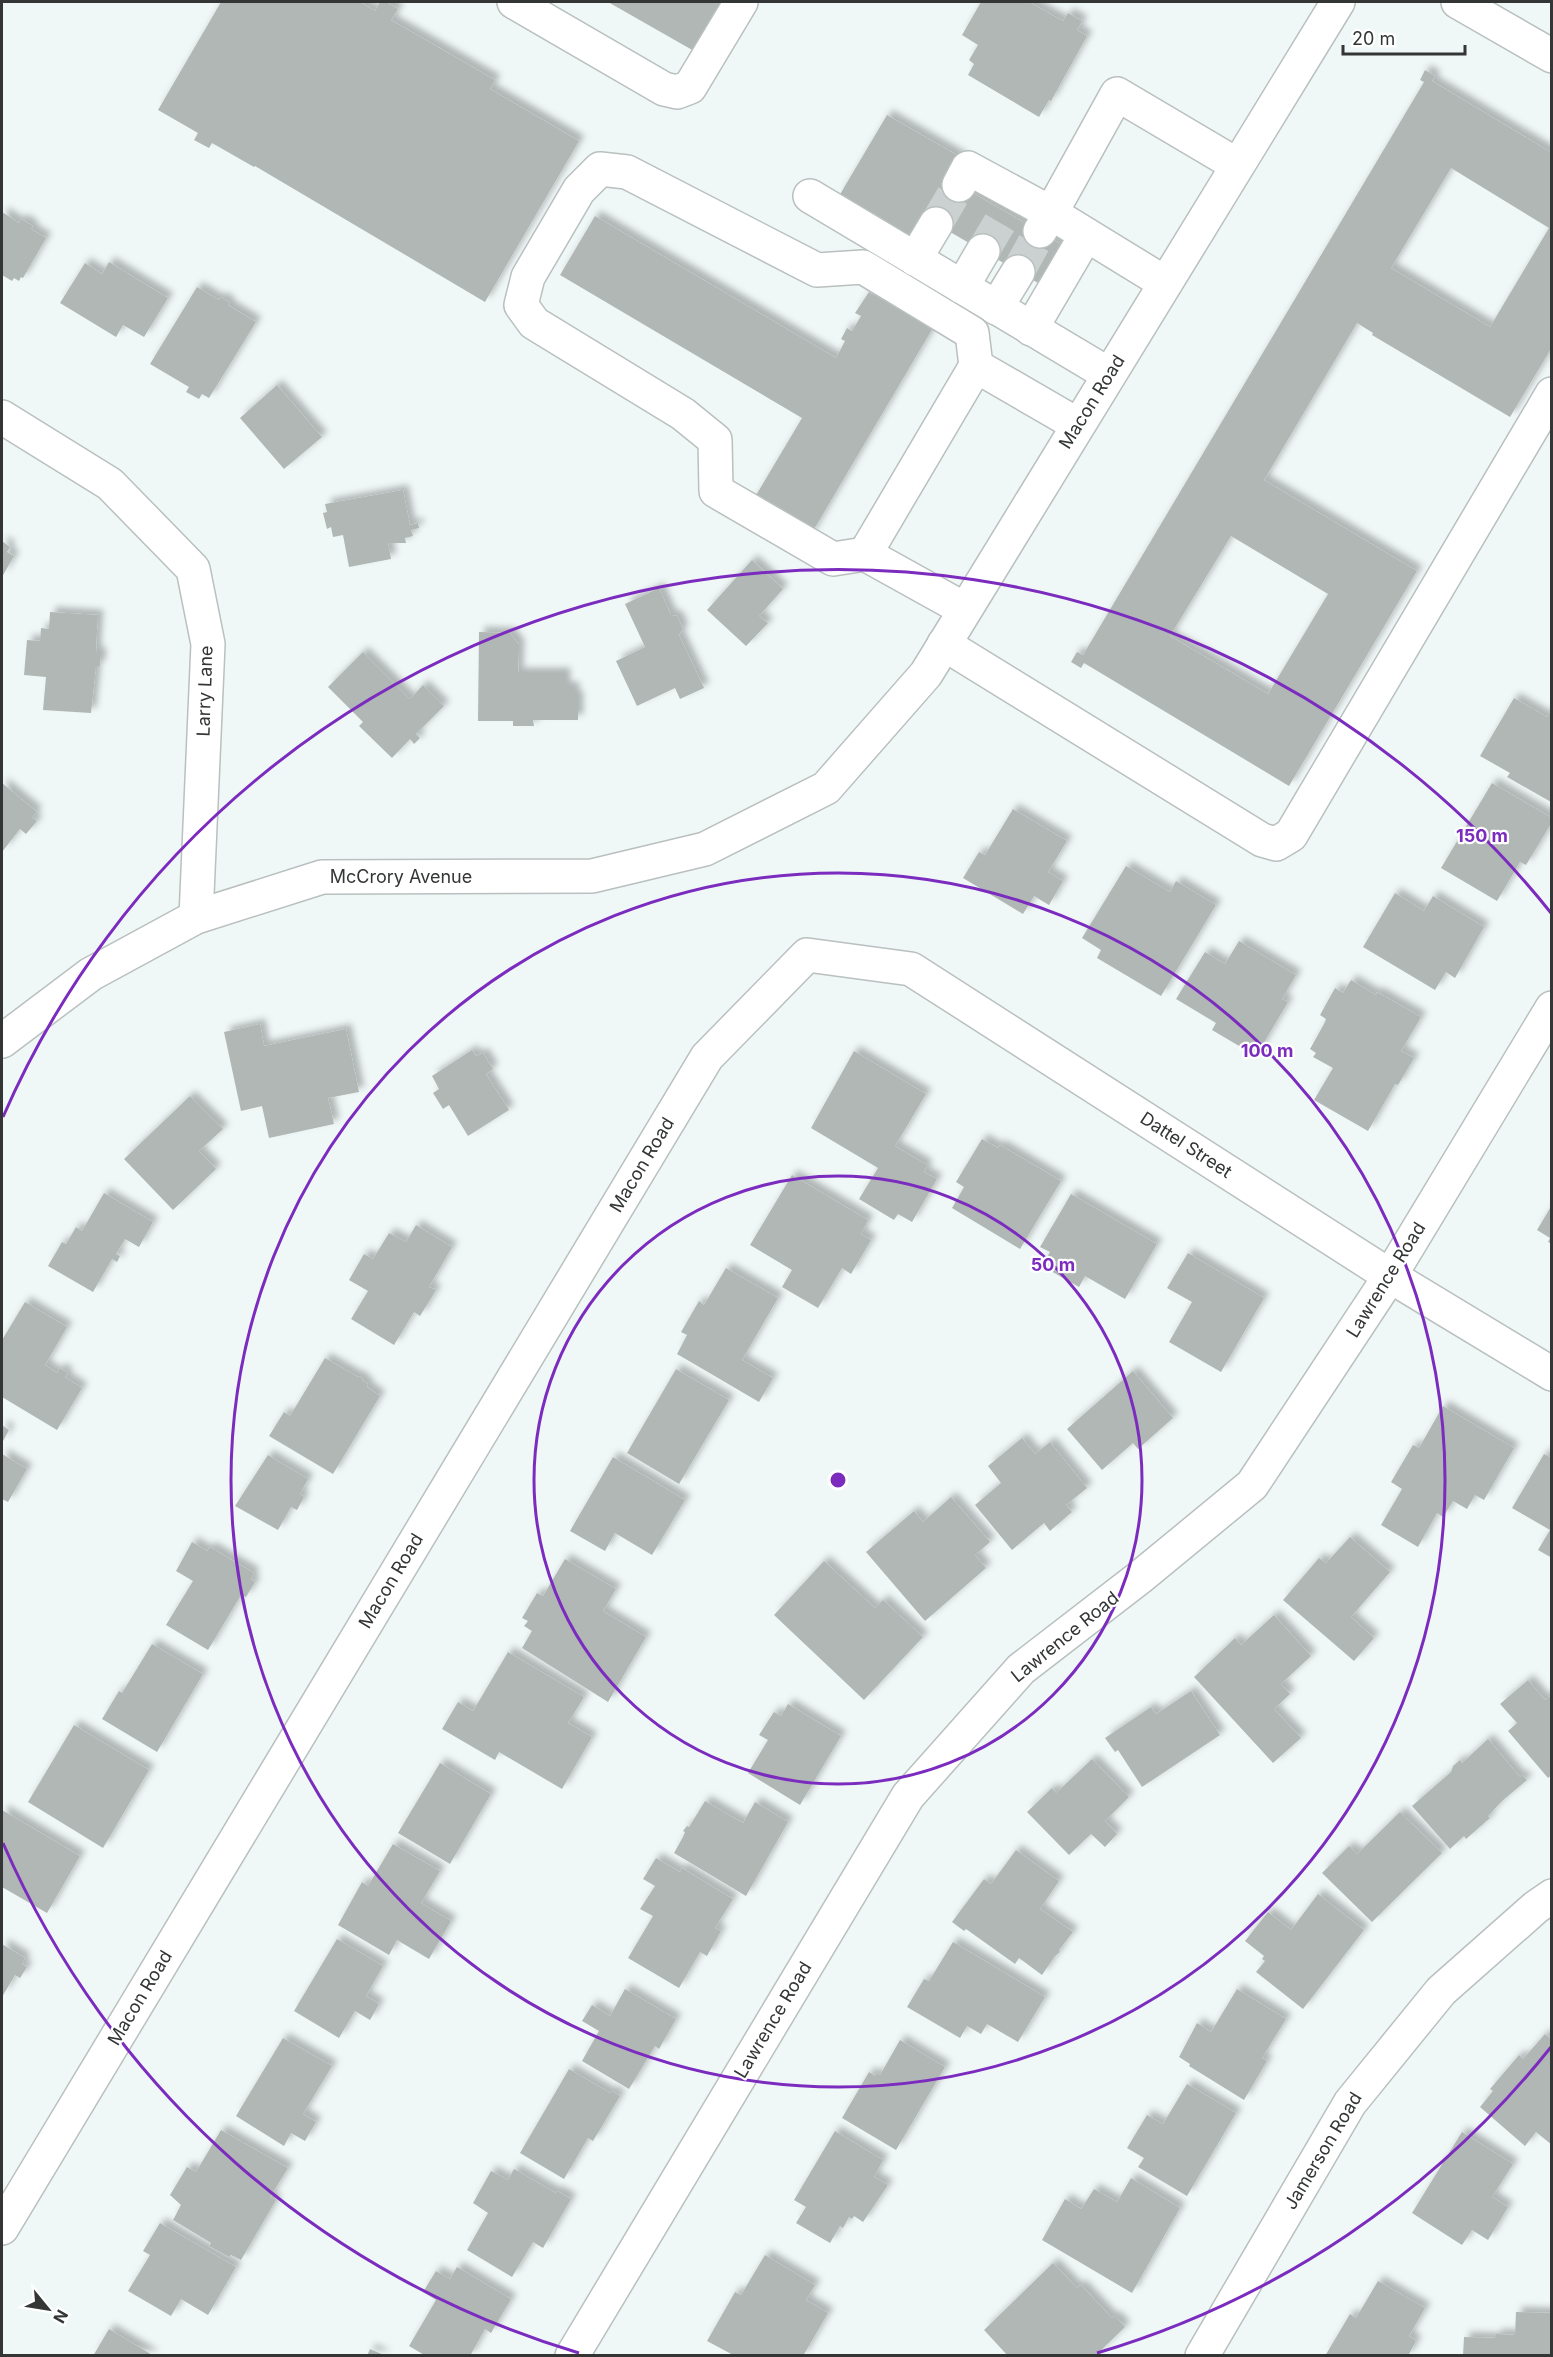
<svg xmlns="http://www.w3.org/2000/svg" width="1553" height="2357" viewBox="0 0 1553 2357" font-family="Inter,sans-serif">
<defs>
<filter id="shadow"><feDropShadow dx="5.5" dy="-5.5" stdDeviation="3" flood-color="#0004"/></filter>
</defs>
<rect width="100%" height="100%" fill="#f0f8f7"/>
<g fill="#b1b7b4" fill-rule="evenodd" filter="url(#shadow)">
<path d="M 221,2 L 360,2 L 375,11 L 380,2 L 386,2 L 398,9 L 391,20 L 495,80 L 490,89 L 579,141 L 485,302 L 255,166 L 254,167 L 212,143 L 209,148 L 194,140 L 198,133 L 158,110 Z"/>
<path d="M 608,2 L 723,2 L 694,51 Z"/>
<path d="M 981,2 L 1029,2 L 1063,21 L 1068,13 L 1082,21 L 1077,30 L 1087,36 L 1051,101 L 1049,100 L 1039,117 L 968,75 L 974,64 L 969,60 L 978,45 L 962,35 Z"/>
<path d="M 1425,70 L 1435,76 L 1432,81 L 1552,153 L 1552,347 L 1510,417 L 1372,335 L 1373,333 L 1357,323 L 1264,480 L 1417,571 L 1289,786 L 1084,663 L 1081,668 L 1071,662 L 1077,652 L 1083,655 L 1424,82 L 1420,80 ZM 1451,168 L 1549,228 L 1490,327 L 1391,268 ZM 1231,536 L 1328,594 L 1268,694 L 1170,636 Z"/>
<path d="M 887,115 L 962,158 L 959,185 L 1068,248 L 1045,287 L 926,218 L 913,240 L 839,196 Z"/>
<path d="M 2,212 L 19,223 L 21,219 L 33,226 L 31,229 L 46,238 L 23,278 L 21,277 L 19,281 L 14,278 L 12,281 L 2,275 Z"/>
<path d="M 595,216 L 836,358 L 845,341 L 841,339 L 847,328 L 852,331 L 861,316 L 855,313 L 869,292 L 874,295 L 875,292 L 934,326 L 810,536 L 752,502 L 802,418 L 560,275 Z"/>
<path d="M 109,262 L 168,298 L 144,337 L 123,325 L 116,337 L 60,303 L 85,263 L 102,274 Z"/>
<path d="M 197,287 L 219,300 L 221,297 L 230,303 L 228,305 L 256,322 L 209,398 L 202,394 L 199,399 L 186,392 L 189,387 L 150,364 Z"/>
<path d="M 277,385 L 322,437 L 284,469 L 240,418 Z"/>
<path d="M 403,490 L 410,525 L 418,523 L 419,528 L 411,530 L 413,536 L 405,538 L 406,543 L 388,543 L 391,559 L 349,567 L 343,535 L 333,537 L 331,527 L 327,529 L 323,513 L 327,512 L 325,504 Z"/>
<path d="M 2,541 L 10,547 L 7,552 L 14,556 L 2,577 Z"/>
<path d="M 752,560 L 783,589 L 759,616 L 768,623 L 746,646 L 707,610 Z"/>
<path d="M 659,588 L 671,615 L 677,616 L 683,629 L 679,635 L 704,688 L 680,699 L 675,688 L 637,706 L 616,661 L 645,647 L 625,604 Z"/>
<path d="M 50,612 L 98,615 L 96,646 L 97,653 L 101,653 L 100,666 L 96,666 L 91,713 L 43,710 L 46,677 L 24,675 L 27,640 L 40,641 L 41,628 L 49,629 Z"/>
<path d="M 479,632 L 510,633 L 519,645 L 518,673 L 565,673 L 565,687 L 574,687 L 574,696 L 578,696 L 578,720 L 533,720 L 534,726 L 513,726 L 513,721 L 478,721 Z"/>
<path d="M 363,652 L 410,699 L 423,685 L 444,706 L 416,734 L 420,738 L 414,744 L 410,739 L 392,758 L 359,726 L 363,722 L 328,687 Z"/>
<path d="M 1514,698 L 1547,717 L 1552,709 L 1551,802 L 1507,777 L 1510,773 L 1480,756 Z"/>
<path d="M 2,783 L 37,812 L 32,817 L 37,821 L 26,834 L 20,829 L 2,852 Z"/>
<path d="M 1492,783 L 1552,818 L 1552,822 L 1526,865 L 1520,862 L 1497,901 L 1441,868 Z"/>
<path d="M 1013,809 L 1067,841 L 1048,872 L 1063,881 L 1049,905 L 1034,896 L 1023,914 L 963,878 L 979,852 L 985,855 Z"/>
<path d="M 1126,866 L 1170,892 L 1176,881 L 1216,905 L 1161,996 L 1097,958 L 1101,950 L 1082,938 Z"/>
<path d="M 1395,893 L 1424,911 L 1433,896 L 1484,927 L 1455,978 L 1446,972 L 1435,990 L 1363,947 Z"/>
<path d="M 1239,941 L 1296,975 L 1282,999 L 1288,1002 L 1256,1056 L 1212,1030 L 1216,1023 L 1176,999 L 1205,952 L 1225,964 Z"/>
<path d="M 1351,980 L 1376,995 L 1377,992 L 1421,1017 L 1401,1051 L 1414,1058 L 1398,1085 L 1395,1084 L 1368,1131 L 1314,1100 L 1333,1068 L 1313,1057 L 1316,1053 L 1310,1049 L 1324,1024 L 1326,1019 L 1320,1015 L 1335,988 L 1343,993 Z"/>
<path d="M 260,1024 L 264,1046 L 346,1029 L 359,1092 L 328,1098 L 334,1124 L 269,1138 L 262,1106 L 241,1111 L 224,1032 Z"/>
<path d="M 472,1050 L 476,1056 L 483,1053 L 493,1069 L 486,1074 L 509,1110 L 468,1136 L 449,1105 L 443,1109 L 433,1093 L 439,1089 L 432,1076 Z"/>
<path d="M 854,1051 L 926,1094 L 895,1146 L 927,1165 L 924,1172 L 937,1179 L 912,1222 L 898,1214 L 894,1220 L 859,1199 L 878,1168 L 811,1128 Z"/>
<path d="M 190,1096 L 223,1129 L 199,1151 L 216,1169 L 173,1210 L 124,1159 Z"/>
<path d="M 982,1139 L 998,1148 L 1000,1145 L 1061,1181 L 1020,1249 L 952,1208 L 964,1187 L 956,1182 Z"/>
<path d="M 792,1175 L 868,1220 L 861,1234 L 871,1240 L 851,1274 L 842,1268 L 818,1308 L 782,1287 L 792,1270 L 750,1245 Z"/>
<path d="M 104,1193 L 153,1222 L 139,1247 L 125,1239 L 116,1254 L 120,1256 L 117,1262 L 112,1259 L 93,1292 L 48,1266 L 62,1242 L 66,1244 L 76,1227 L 82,1231 Z"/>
<path d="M 1071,1194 L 1157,1244 L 1125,1299 L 1085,1276 L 1079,1287 L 1042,1266 L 1050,1252 L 1040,1247 Z"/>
<path d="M 1552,1205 L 1552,1244 L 1548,1242 L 1550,1238 L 1537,1230 Z"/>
<path d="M 416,1225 L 452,1247 L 429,1287 L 436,1290 L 420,1316 L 414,1312 L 394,1345 L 351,1319 L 368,1291 L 349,1280 L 364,1254 L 373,1259 L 389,1233 L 406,1242 Z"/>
<path d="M 1188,1253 L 1264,1298 L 1221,1372 L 1169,1342 L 1192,1302 L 1167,1288 Z"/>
<path d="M 726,1268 L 778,1298 L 742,1360 L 773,1378 L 759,1402 L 677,1354 L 687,1335 L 681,1332 L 699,1301 L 704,1305 Z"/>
<path d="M 25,1302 L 67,1327 L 45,1365 L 57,1373 L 60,1368 L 68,1373 L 65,1377 L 82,1388 L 57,1430 L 2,1397 L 2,1340 Z"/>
<path d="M 325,1358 L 358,1377 L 359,1376 L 363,1378 L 362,1380 L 368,1384 L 367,1387 L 380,1396 L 333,1474 L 269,1436 L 284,1412 L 290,1416 Z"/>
<path d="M 676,1369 L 729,1400 L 679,1484 L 627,1453 Z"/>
<path d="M 1133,1371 L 1173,1418 L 1138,1449 L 1133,1443 L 1102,1470 L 1067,1429 Z"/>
<path d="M 1443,1406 L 1514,1448 L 1484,1500 L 1475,1495 L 1467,1509 L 1453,1501 L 1443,1517 L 1437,1513 L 1418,1547 L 1381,1525 L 1402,1489 L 1391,1482 L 1413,1445 L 1419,1448 Z"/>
<path d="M 2,1425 L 9,1430 L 2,1443 Z"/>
<path d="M 1022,1438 L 1035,1454 L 1050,1442 L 1087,1488 L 1066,1505 L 1072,1512 L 1050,1531 L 1044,1523 L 1012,1550 L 975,1505 L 1001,1483 L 988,1466 Z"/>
<path d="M 2,1454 L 27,1469 L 8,1502 L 2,1499 Z"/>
<path d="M 1544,1454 L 1552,1458 L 1552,1558 L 1538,1550 L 1550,1530 L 1512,1508 Z"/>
<path d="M 268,1455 L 308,1479 L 300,1494 L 304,1497 L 297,1510 L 291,1507 L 278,1530 L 235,1506 Z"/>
<path d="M 613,1457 L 685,1500 L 652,1555 L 615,1533 L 605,1551 L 570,1531 Z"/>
<path d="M 951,1497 L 990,1542 L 975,1555 L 986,1568 L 925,1621 L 866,1552 L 914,1511 L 923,1522 Z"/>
<path d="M 1350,1537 L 1390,1572 L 1351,1617 L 1374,1638 L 1354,1661 L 1283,1600 L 1319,1558 L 1326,1563 Z"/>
<path d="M 192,1542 L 207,1551 L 210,1547 L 254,1573 L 251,1579 L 255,1582 L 246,1597 L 241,1595 L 208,1650 L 166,1625 L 193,1581 L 176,1571 Z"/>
<path d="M 565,1559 L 616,1589 L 603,1611 L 646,1637 L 608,1702 L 522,1648 L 532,1631 L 524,1626 L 528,1621 L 522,1618 L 537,1593 L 543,1596 Z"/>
<path d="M 824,1561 L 875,1608 L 883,1600 L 923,1637 L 864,1700 L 774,1615 Z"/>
<path d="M 1274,1615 L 1311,1656 L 1281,1684 L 1290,1694 L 1274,1709 L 1301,1738 L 1273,1763 L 1194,1677 L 1235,1638 L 1241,1645 Z"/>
<path d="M 152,1644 L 203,1674 L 157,1752 L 102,1719 L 119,1691 L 122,1693 Z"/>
<path d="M 508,1652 L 584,1697 L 568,1723 L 592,1737 L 562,1789 L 499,1752 L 495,1760 L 442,1729 L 458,1702 L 473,1711 Z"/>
<path d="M 1528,1680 L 1545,1700 L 1552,1695 L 1552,1775 L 1548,1778 L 1508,1731 L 1517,1723 L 1500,1704 Z"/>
<path d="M 1191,1691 L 1220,1735 L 1142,1787 L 1118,1750 L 1115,1752 L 1105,1738 L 1151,1707 L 1156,1714 Z"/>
<path d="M 788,1704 L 841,1736 L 800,1805 L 748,1773 L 768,1740 L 759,1735 L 774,1712 L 781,1716 Z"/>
<path d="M 74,1725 L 149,1770 L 103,1848 L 28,1802 Z"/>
<path d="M 1488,1739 L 1520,1777 L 1522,1775 L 1527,1780 L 1502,1801 L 1488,1816 L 1490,1818 L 1466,1839 L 1464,1836 L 1450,1849 L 1412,1806 L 1451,1772 L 1453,1766 L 1460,1760 L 1462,1763 Z"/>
<path d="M 1092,1759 L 1129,1797 L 1105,1821 L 1117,1834 L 1105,1847 L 1091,1834 L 1069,1855 L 1027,1812 L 1052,1788 L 1056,1793 Z"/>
<path d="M 440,1763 L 491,1794 L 450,1864 L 398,1833 Z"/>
<path d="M 705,1801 L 743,1823 L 755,1802 L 788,1822 L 746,1896 L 674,1853 L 683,1837 L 685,1832 L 683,1831 L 687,1826 L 689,1827 Z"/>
<path d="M 2,1810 L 80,1856 L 47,1913 L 2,1887 Z"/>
<path d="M 1400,1812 L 1442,1853 L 1372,1922 L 1322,1873 L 1349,1846 L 1357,1854 Z"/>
<path d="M 393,1844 L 440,1871 L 421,1903 L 451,1921 L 429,1959 L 397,1940 L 389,1955 L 338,1925 L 362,1882 L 368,1886 Z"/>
<path d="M 1016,1850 L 1059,1881 L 1040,1909 L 1073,1932 L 1059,1950 L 1060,1952 L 1055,1956 L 1042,1975 L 1019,1958 L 1015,1964 L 966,1929 L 964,1931 L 952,1922 L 984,1879 L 991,1884 Z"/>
<path d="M 656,1858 L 680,1872 L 682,1868 L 733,1899 L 715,1928 L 721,1931 L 707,1956 L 700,1952 L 679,1988 L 628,1958 L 653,1916 L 640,1909 L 655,1886 L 643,1879 Z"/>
<path d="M 1318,1894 L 1364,1930 L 1303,2009 L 1256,1972 L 1265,1961 L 1262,1959 L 1264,1956 L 1245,1941 L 1268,1912 L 1291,1930 Z"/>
<path d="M 337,1939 L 383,1966 L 366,1996 L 379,2004 L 370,2020 L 355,2011 L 339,2038 L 294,2011 Z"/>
<path d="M 953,1942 L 1045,1997 L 1018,2042 L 987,2024 L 981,2034 L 967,2026 L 960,2038 L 907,2007 L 924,1979 L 929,1981 Z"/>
<path d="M 2,1944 L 25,1958 L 22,1964 L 27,1967 L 20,1978 L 15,1975 L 2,1997 Z"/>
<path d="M 625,1989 L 676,2019 L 659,2049 L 655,2046 L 629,2089 L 582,2061 L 599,2031 L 582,2021 L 592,2005 L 610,2016 Z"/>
<path d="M 1237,1989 L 1286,2019 L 1262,2058 L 1267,2061 L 1244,2100 L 1189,2066 L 1190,2064 L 1179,2057 L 1197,2023 L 1211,2032 Z"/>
<path d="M 1545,2034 L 1552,2040 L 1552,2145 L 1536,2132 L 1525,2146 L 1480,2107 L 1493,2091 L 1490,2089 L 1519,2055 L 1523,2059 Z"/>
<path d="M 283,2038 L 332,2066 L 303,2114 L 316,2122 L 305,2141 L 291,2133 L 284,2146 L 236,2116 Z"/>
<path d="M 900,2040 L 945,2067 L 896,2150 L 842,2118 L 869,2072 L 875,2076 L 877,2073 L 880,2075 Z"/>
<path d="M 569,2069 L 610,2093 L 612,2091 L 620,2096 L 593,2141 L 588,2138 L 564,2179 L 520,2153 Z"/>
<path d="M 1187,2084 L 1236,2113 L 1187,2196 L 1138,2167 L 1144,2158 L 1127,2148 L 1147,2115 L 1163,2124 Z"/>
<path d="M 221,2130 L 288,2168 L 270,2197 L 276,2200 L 241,2260 L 231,2255 L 229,2257 L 209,2246 L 211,2243 L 173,2220 L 181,2205 L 170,2195 L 187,2167 L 196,2172 Z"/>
<path d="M 835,2131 L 883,2160 L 874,2177 L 888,2185 L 863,2222 L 854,2216 L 852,2219 L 849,2217 L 843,2228 L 840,2226 L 830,2243 L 796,2223 L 806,2207 L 794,2200 Z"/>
<path d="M 1462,2132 L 1513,2164 L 1492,2197 L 1508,2207 L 1488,2240 L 1472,2230 L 1462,2245 L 1412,2213 Z"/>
<path d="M 514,2169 L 556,2193 L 557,2191 L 571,2199 L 543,2248 L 533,2242 L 512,2277 L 467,2250 L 488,2213 L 473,2203 L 491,2171 L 508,2180 Z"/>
<path d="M 1131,2178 L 1180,2208 L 1132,2293 L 1042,2240 L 1065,2199 L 1081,2209 L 1094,2189 L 1117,2202 Z"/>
<path d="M 160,2223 L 236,2267 L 208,2315 L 181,2299 L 171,2316 L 128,2291 L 150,2255 L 143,2251 Z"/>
<path d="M 765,2255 L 815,2285 L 806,2300 L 828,2313 L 803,2356 L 735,2356 L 707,2341 L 735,2292 L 741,2295 Z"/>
<path d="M 1053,2263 L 1077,2288 L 1081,2285 L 1112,2318 L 1115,2316 L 1125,2327 L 1095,2356 L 1008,2356 L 984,2330 Z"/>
<path d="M 457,2267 L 511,2299 L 491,2333 L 485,2329 L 470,2356 L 426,2356 L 409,2346 L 436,2300 L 423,2292 L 436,2271 L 450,2279 Z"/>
<path d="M 1378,2281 L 1425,2308 L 1409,2336 L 1416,2341 L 1408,2356 L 1325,2356 L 1350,2314 L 1356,2318 Z"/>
<path d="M 1516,2312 L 1552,2313 L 1552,2356 L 1463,2356 L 1464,2337 L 1496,2338 L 1496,2334 L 1515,2335 Z"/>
<path d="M 109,2329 L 154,2356 L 93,2356 Z"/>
<path d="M 370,2349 L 384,2355 L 384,2356 L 367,2356 Z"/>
</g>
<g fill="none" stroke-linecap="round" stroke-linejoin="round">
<g stroke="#cad1d0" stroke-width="33" stroke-dasharray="33 16" stroke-linecap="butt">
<path d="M 936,224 L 959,185"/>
<path d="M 983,251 L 1006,212"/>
<path d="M 1018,272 L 1040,232"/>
</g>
<defs>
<g id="minor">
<path d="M 514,2 L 664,89 L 677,92 L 690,87 L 741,2"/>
<path d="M 1458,2 L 1552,56"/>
<path d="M 959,185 L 968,168 L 1051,213 L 1040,231"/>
<path d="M 810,196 L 1108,374"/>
<path d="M 915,259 L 936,224"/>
<path d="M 1165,283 L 1051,213 L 1117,94 L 1237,165"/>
<path d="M 962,287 L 983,251"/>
<path d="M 996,308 L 1018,272"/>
<path d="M 1031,329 L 1086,235"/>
<path d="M 2,417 L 110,484 L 193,569 L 208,644 L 196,917"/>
<path d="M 865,554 L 833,559 L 716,491 L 715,440 L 683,414 L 534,323 L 521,305 L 528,277 L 579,190 L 600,169 L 627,172 L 817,270 L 863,267 L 972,333 L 976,366"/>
<path d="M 964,609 L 865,554 L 976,366 L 1078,425"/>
<path d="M 944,644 L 1262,840 L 1276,844 L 1291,835 L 1552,394"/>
<path d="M 2,2228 L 707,1057 L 807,955 L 911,969 L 1390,1276 L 1552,1374"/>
<path d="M 572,2356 L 908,1796 L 1021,1669 L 1139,1578 L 1252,1485 L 1390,1276 L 1552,1008"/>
<path d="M 1202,2356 L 1350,2103 L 1441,1991 L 1536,1907 L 1552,1896"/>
</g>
<path id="major" d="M 2,1041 L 91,974 L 196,917 L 322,877 L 592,876 L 705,849 L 826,788 L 926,674 L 1338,2"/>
</defs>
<use href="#minor" stroke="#b9c0bf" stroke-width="36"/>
<use href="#major" stroke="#b9c0bf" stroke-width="36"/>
<use href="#minor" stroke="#fff" stroke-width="33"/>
<use href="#major" stroke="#fff" stroke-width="33"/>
</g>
<g fill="none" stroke="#7b2cbf" stroke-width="3">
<circle cx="838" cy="1480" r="304"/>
<circle cx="838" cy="1480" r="607"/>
<path d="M1551 2047A911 911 0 0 1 1097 2353M579 2353A911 911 0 0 1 3 1843M3 1117A911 911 0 0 1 1551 913"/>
</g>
<g text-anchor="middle" stroke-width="4.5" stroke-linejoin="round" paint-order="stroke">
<g font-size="18" fill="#333635" stroke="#fff">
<text transform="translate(1092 402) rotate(-58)" y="6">Macon Road</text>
<text transform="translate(205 691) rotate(-88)" y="6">Larry Lane</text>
<text x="401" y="883">McCrory Avenue</text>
<text transform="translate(1186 1145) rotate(33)" y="6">Dattel Street</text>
<text transform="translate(642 1165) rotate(-59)" y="6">Macon Road</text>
<text transform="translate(1386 1280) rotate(-58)" y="6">Lawrence Road</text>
<text transform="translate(391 1581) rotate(-59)" y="6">Macon Road</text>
<text transform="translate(1065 1637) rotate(-39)" y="6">Lawrence Road</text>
<text transform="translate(140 1998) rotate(-59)" y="6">Macon Road</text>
<text transform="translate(773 2020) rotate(-59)" y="6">Lawrence Road</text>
<text transform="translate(1323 2151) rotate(-59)" y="6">Jamerson Road</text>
</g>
</g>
<circle cx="838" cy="1480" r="9" fill="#7b2cbf" stroke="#fff" stroke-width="3"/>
<g font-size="18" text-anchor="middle" font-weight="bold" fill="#7b2cbf" stroke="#fff" stroke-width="4.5" stroke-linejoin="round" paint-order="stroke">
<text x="1482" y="842">150 m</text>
<text x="1267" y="1057">100 m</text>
<text x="1053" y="1271">50 m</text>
</g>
<rect width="1553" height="2357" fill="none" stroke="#333635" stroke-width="6"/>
<g transform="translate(48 2309) rotate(120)" stroke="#ffffff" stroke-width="4.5" paint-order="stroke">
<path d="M0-4.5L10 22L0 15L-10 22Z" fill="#333635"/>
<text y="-9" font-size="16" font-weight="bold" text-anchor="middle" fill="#333635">N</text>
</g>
<path d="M1343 45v9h122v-9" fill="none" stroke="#333635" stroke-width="3"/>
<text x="1352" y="45" font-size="18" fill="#333635" stroke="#ffffff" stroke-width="4.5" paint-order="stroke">20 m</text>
</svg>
